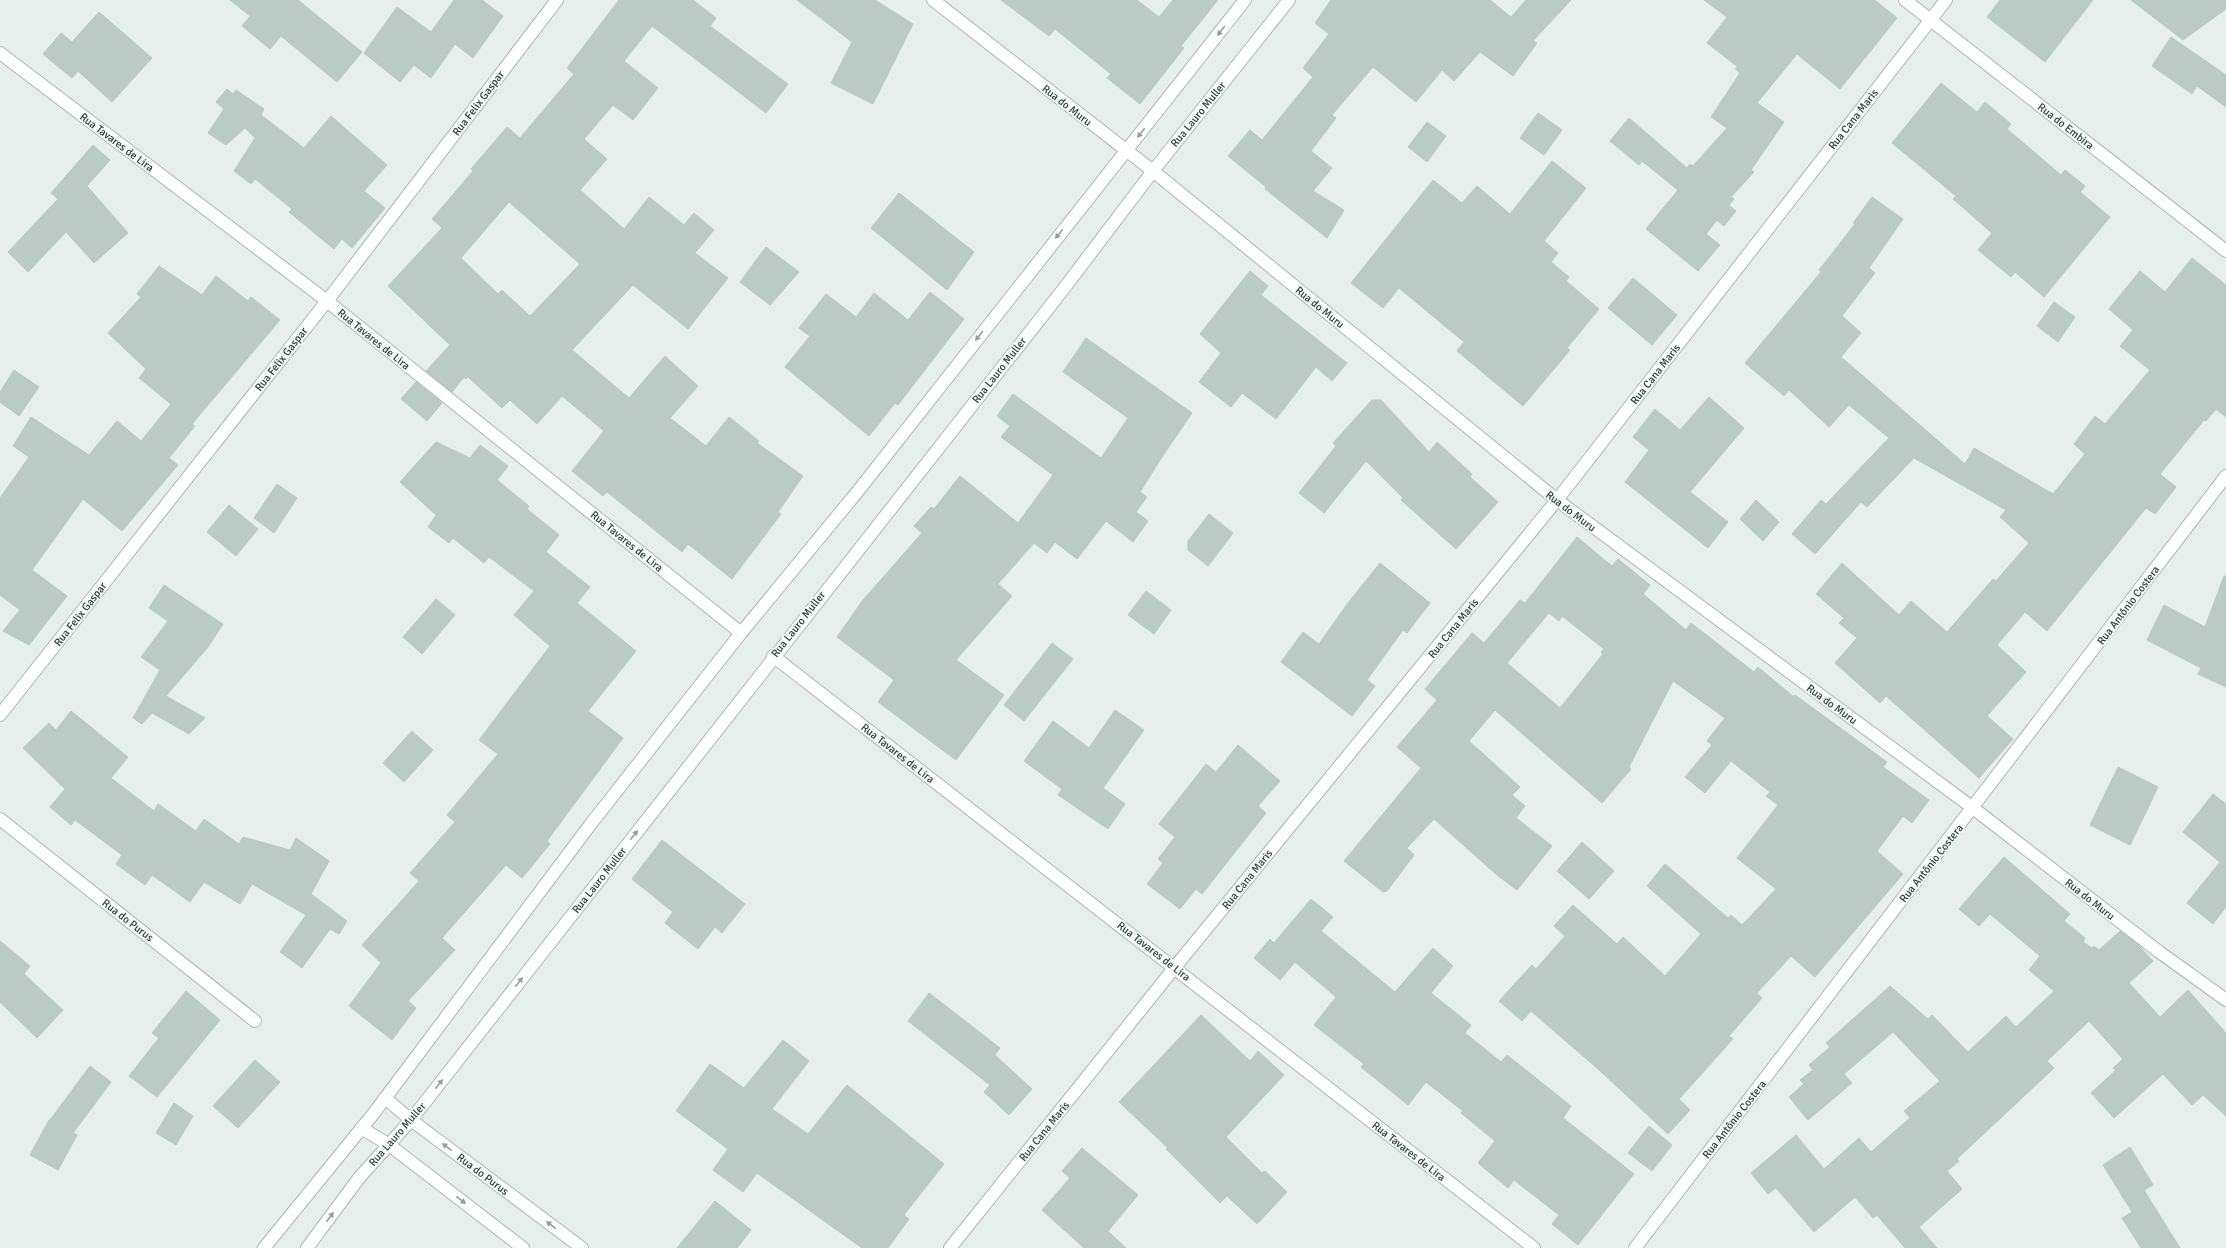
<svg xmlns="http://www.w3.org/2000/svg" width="2226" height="1248" viewBox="0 0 2226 1248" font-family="Signika,sans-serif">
<rect width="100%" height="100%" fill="#e6efeb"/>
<g fill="#bbcac4" stroke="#b8c9c2" fill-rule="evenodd">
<path d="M 230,0 L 298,0 L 362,52 L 337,82 L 281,36 L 270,49 L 242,26 L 250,16 Z"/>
<path d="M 454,0 L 482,0 L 503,16 L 473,58 L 455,44 L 431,78 L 414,65 L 400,82 L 364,53 L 397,7 L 431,32 Z"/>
<path d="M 619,0 L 693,0 L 716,18 L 710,26 L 788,84 L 766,113 L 652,26 L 624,61 L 658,88 L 633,120 L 613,105 L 584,139 L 607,159 L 580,190 L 624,229 L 649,197 L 684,225 L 694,213 L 714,230 L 695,253 L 728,278 L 688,329 L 633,285 L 572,350 L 629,398 L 665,356 L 698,386 L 670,418 L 706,446 L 729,417 L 759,441 L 757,443 L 803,476 L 778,512 L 781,514 L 732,579 L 688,544 L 682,552 L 607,492 L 603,496 L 572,471 L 604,431 L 562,396 L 537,424 L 510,400 L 502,408 L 468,377 L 466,379 L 464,377 L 452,392 L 426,371 L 450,345 L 388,286 L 442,228 L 432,219 L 473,171 L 471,169 L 507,127 L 520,138 L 574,74 L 567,68 ZM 509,202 L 580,264 L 530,316 L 502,290 L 498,294 L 461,258 Z"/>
<path d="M 797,0 L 875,0 L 913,24 L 873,104 L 831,83 L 852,42 Z"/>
<path d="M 1001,0 L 1137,0 L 1159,17 L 1173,0 L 1218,0 L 1181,46 L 1184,48 L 1140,104 L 1107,78 L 1111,74 L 1055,29 L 1049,36 Z"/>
<path d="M 1331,0 L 1490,0 L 1511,17 L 1526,0 L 1571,0 L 1533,41 L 1537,43 L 1513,76 L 1480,52 L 1454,81 L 1442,70 L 1416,102 L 1373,67 L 1332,115 L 1336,118 L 1311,151 L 1332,168 L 1313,191 L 1344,210 L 1327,238 L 1265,189 L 1266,187 L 1228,156 L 1250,130 L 1262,140 L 1313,77 L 1303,68 L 1329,34 L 1315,23 Z"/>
<path d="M 1704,0 L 1875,0 L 1897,18 L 1840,89 L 1797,54 L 1757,103 L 1784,122 L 1751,170 L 1754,172 L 1731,197 L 1734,199 L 1729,205 L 1736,211 L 1724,226 L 1717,220 L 1706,234 L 1720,245 L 1698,271 L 1646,229 L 1678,190 L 1642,161 L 1639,165 L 1610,141 L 1629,118 L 1687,168 L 1690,164 L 1693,166 L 1727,128 L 1711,117 L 1740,73 L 1735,69 L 1738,67 L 1707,43 L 1727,17 Z"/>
<path d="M 2000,0 L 2093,0 L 2045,62 L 1987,17 Z"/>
<path d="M 2131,0 L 2226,0 L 2226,9 L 2183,40 Z"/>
<path d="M 99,12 L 152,58 L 112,102 L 78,71 L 72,78 L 43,54 L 61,33 L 72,42 Z"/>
<path d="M 2171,37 L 2226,75 L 2226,107 L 2197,86 L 2192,94 L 2152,66 Z"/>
<path d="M 1941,83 L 1977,112 L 1985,102 L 2011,124 L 2007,129 L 2061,175 L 2065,170 L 2085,186 L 2080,192 L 2110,217 L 2044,297 L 2015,272 L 2011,277 L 1978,250 L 1992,233 L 1953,199 L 1956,196 L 1892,143 Z"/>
<path d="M 227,89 L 233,94 L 236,90 L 264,109 L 261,115 L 304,148 L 331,116 L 387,165 L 364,191 L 385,208 L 352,248 L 342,239 L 334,249 L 289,212 L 292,209 L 255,179 L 251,184 L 234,171 L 255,138 L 245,128 L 226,145 L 208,133 L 224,109 L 216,102 Z"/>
<path d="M 1538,113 L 1562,130 L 1544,155 L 1520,138 Z"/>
<path d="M 1427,122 L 1446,136 L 1427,162 L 1408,147 Z"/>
<path d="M 93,145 L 110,160 L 87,186 L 128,233 L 94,263 L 66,232 L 28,272 L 8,252 L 58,199 L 51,193 Z"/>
<path d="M 1552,161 L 1586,188 L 1544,241 L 1558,253 L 1551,262 L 1569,277 L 1566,281 L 1599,309 L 1567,348 L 1570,350 L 1523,406 L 1457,351 L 1464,342 L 1399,288 L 1383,308 L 1351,283 L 1433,180 L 1462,203 L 1477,186 L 1510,214 Z"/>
<path d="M 899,193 L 974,252 L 947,290 L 871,228 Z"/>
<path d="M 1872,197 L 1903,219 L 1869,268 L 1875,273 L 1842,316 L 1861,333 L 1841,357 L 1965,464 L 1974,448 L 2053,494 L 2085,454 L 2074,444 L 2095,416 L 2105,424 L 2150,370 L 2120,346 L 2133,330 L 2109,309 L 2140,271 L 2165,292 L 2192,258 L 2226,285 L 2226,417 L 2216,409 L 2206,421 L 2204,420 L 2160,474 L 2176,487 L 2155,514 L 2146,508 L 2047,631 L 2025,612 L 1997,645 L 2026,672 L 1987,716 L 2013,739 L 1979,778 L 1886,696 L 1880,703 L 1835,663 L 1857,638 L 1839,623 L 1844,618 L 1816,594 L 1842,563 L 1899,615 L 1911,601 L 1947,632 L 1993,579 L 1996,581 L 2029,543 L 2000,517 L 2006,510 L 1914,458 L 1867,507 L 1861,502 L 1815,554 L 1792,534 L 1821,500 L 1826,504 L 1889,438 L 1849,405 L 1829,427 L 1789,390 L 1784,396 L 1745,363 L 1821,272 L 1819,270 L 1855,224 L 1853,223 Z"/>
<path d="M 766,247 L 799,272 L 770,305 L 740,282 Z"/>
<path d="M 159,266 L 202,295 L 216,276 L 248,301 L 251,297 L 280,320 L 192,424 L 195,426 L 169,458 L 178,465 L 122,531 L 83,499 L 32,570 L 67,596 L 29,645 L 3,631 L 20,610 L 0,595 L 0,498 L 29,457 L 13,446 L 31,417 L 89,455 L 117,421 L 141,441 L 171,404 L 139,378 L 146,369 L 108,333 L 141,297 L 137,294 Z"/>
<path d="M 1250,271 L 1268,286 L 1261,295 L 1347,363 L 1332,381 L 1316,367 L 1276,419 L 1242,393 L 1231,407 L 1199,382 L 1221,353 L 1200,334 Z"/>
<path d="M 1633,278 L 1677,315 L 1652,345 L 1608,308 Z"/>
<path d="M 930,292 L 964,319 L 898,405 L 895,403 L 869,436 L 785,367 L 810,336 L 799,328 L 826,294 L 856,317 L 874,293 L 908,320 Z"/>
<path d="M 2054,302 L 2075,317 L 2058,342 L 2037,326 Z"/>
<path d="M 1086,338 L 1192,413 L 1162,457 L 1140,492 L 1147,497 L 1136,512 L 1148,521 L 1133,542 L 1106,521 L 1077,559 L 1055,542 L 1047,553 L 1034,543 L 998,584 L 1012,596 L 956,660 L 1004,695 L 956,760 L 878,702 L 894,680 L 837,637 L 863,600 L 922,533 L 914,526 L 931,507 L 934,509 L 960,476 L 1018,523 L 1053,475 L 1001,437 L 1010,426 L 997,416 L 1013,394 L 1101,458 L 1128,418 L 1063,372 Z"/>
<path d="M 14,370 L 39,387 L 19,416 L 0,402 L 0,392 Z"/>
<path d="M 416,382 L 442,403 L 427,421 L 401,399 Z"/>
<path d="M 1709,397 L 1744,428 L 1690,492 L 1728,522 L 1708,548 L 1625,482 L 1649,450 L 1633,437 L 1655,409 L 1680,430 Z"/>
<path d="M 1372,400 L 1381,400 L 1429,452 L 1437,442 L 1472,474 L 1470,477 L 1498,502 L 1456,549 L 1401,500 L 1403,498 L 1366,461 L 1324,513 L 1299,493 L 1336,446 L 1333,443 Z"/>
<path d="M 436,442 L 470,458 L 480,445 L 508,466 L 497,480 L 529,506 L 527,509 L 559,535 L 546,552 L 590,587 L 577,603 L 636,651 L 588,711 L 623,738 L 547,841 L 550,844 L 522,878 L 506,865 L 442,938 L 455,950 L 408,1001 L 416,1008 L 392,1040 L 349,1006 L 381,963 L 362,945 L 419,881 L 410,873 L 455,822 L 447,815 L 498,754 L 479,740 L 550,646 L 514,615 L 534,591 L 489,557 L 484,563 L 453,538 L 449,543 L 428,527 L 436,515 L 400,482 Z"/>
<path d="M 277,484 L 297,498 L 274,533 L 254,518 Z"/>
<path d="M 1756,500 L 1779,522 L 1763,541 L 1740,519 Z"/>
<path d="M 229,505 L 258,529 L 236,556 L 207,532 Z"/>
<path d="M 1209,514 L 1233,533 L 1208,566 L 1188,550 L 1188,541 Z"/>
<path d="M 1577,537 L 1612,566 L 1618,559 L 1650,585 L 1643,594 L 1686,630 L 1691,623 L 1754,672 L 1758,667 L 1794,697 L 1795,695 L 1887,762 L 1883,767 L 1929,800 L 1912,823 L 1903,816 L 1877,851 L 1903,874 L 1815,977 L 1791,956 L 1757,993 L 1762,998 L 1729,1036 L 1733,1039 L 1679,1099 L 1690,1110 L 1668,1134 L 1598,1069 L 1531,1011 L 1522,1021 L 1499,1001 L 1532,965 L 1536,969 L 1565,936 L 1554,926 L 1573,905 L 1617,944 L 1623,937 L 1665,976 L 1701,934 L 1647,886 L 1665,864 L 1728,918 L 1731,915 L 1742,925 L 1776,889 L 1737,858 L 1778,805 L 1766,796 L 1770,792 L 1731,761 L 1705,793 L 1685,777 L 1712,745 L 1707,741 L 1725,718 L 1673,681 L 1629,767 L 1631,769 L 1602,803 L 1495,710 L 1469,741 L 1520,787 L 1512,795 L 1525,806 L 1516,818 L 1552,846 L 1517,890 L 1497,875 L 1434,819 L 1407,848 L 1414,855 L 1387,891 L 1383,892 L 1344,861 L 1421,768 L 1397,747 L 1437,700 L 1425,689 L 1472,633 L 1484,643 L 1520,600 L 1525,603 ZM 1549,613 L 1559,621 L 1562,616 L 1604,649 L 1601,652 L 1603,654 L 1560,708 L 1507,663 Z"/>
<path d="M 1380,563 L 1430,603 L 1407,633 L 1403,630 L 1367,680 L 1375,686 L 1352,716 L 1281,662 L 1303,632 L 1319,644 L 1348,603 Z"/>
<path d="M 2224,576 L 2226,576 L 2226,687 L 2198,674 L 2201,668 L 2147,640 L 2164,605 L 2205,627 Z"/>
<path d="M 164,585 L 223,624 L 208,647 L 166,696 L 205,718 L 189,734 L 152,713 L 142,724 L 133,718 L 160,670 L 141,657 L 168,621 L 149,608 Z"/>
<path d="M 1146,591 L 1171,610 L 1154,634 L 1128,615 Z"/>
<path d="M 436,599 L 455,615 L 422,654 L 403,637 Z"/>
<path d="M 1052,643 L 1073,659 L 1024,721 L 1004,705 Z"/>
<path d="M 1115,710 L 1144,730 L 1103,788 L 1125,804 L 1108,829 L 1058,795 L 1062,789 L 1024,761 L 1053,721 L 1089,748 Z"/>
<path d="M 71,711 L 128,757 L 111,778 L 154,811 L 158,804 L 196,831 L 204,819 L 239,844 L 243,837 L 290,850 L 296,838 L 329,861 L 311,894 L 347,921 L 339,934 L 330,929 L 302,968 L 280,952 L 306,915 L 252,884 L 240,904 L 204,882 L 190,902 L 152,875 L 145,885 L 116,864 L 122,855 L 75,820 L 71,825 L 50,807 L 65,789 L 23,748 L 49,723 L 56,730 Z"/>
<path d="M 412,731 L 433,750 L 404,782 L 383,763 Z"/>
<path d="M 1238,745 L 1280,781 L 1258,806 L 1266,813 L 1202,894 L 1196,889 L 1180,909 L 1147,884 L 1163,863 L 1158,859 L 1175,837 L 1159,824 L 1206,764 L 1216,772 Z"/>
<path d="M 2118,767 L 2158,787 L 2130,845 L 2090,825 Z"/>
<path d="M 2213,794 L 2226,804 L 2226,907 L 2213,924 L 2187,903 L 2220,862 L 2183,832 Z"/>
<path d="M 662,840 L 745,904 L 722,933 L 715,927 L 698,949 L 665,923 L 673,912 L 632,879 Z"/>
<path d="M 1582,842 L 1614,871 L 1589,899 L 1557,871 Z"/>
<path d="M 2004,857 L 2070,914 L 2064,921 L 2085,938 L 2083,942 L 2092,948 L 2094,946 L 2099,950 L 2120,931 L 2138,945 L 2153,961 L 2129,983 L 2160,1017 L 2188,990 L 2226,1033 L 2226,1116 L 2203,1095 L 2192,1105 L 2163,1074 L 2114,1118 L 2091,1093 L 2116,1070 L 2113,1068 L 2123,1059 L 2089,1021 L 2047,1061 L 2054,1068 L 1957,1159 L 1959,1161 L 1947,1171 L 1962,1189 L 1919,1227 L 1937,1248 L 1905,1248 L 1877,1215 L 1873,1218 L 1855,1197 L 1814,1232 L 1776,1188 L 1768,1194 L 1751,1173 L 1796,1135 L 1824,1169 L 1859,1138 L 1871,1152 L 1910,1118 L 1904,1111 L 1940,1081 L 1893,1032 L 1844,1074 L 1852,1083 L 1808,1120 L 1789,1097 L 1804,1084 L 1800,1080 L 1813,1070 L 1809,1065 L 1830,1047 L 1826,1043 L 1890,986 L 1928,1019 L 1932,1015 L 1968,1052 L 2006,1016 L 2016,1027 L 2054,991 L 2029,970 L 2040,956 L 1990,914 L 1979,926 L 1959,909 Z"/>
<path d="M 1311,899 L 1333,917 L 1321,931 L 1395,992 L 1433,948 L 1453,966 L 1431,993 L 1471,1025 L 1465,1033 L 1501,1062 L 1507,1055 L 1571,1106 L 1563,1118 L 1634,1174 L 1578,1245 L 1552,1224 L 1559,1215 L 1514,1180 L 1508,1188 L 1478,1163 L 1495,1141 L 1461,1113 L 1463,1111 L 1426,1082 L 1408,1105 L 1361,1067 L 1364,1064 L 1314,1025 L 1336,997 L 1295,962 L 1280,980 L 1254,958 L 1270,939 L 1274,943 Z"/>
<path d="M 0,941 L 30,966 L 24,974 L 63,1010 L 37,1038 L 0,1002 Z"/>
<path d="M 186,991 L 220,1020 L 157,1097 L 129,1076 L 159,1038 L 152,1033 Z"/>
<path d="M 929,993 L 1000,1048 L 995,1055 L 1032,1089 L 1009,1115 L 984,1092 L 990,1085 L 908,1021 Z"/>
<path d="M 1201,1015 L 1250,1061 L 1258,1051 L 1284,1075 L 1226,1137 L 1262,1173 L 1265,1171 L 1287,1192 L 1257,1224 L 1227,1196 L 1220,1203 L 1166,1149 L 1168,1148 L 1119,1102 Z"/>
<path d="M 783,1040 L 809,1061 L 772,1109 L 808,1134 L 847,1085 L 944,1164 L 904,1215 L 909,1219 L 888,1248 L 862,1248 L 757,1173 L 743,1192 L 713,1170 L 728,1149 L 676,1111 L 710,1064 L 744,1088 Z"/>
<path d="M 255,1060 L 280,1082 L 238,1128 L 213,1106 Z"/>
<path d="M 90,1066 L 111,1082 L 73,1133 L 77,1135 L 58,1170 L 30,1155 L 49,1120 L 50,1120 Z"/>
<path d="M 174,1103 L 193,1116 L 176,1145 L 156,1133 Z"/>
<path d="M 1649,1126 L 1672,1145 L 1652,1171 L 1628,1153 Z"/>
<path d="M 2130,1147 L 2153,1185 L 2144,1190 L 2180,1248 L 2141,1248 L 2122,1218 L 2132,1212 L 2103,1165 Z"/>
<path d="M 1082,1148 L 1138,1195 L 1108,1231 L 1126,1248 L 1084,1248 L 1042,1210 L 1070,1178 L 1062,1171 Z"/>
<path d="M 715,1201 L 751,1230 L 737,1248 L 677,1248 Z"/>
</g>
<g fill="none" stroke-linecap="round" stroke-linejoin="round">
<defs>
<g id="minor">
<path d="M 933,0 L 1153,171 L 1557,500 L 1973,808 L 2158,951 L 2226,1000"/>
<path d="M 1905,0 L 2226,251"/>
<path d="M 0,53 L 327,301 L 741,633"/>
<path d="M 773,656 L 1534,1248"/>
<path d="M 0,715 L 327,301 L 557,0"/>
<path d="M 0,819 L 255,1021"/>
<path d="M 385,1098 L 411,1120 L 582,1248"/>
<path d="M 361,1128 L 388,1144 L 523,1248"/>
<path d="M 950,1248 L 1175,967 L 1557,500 L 1946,0"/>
<path d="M 1635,1248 L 2226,476"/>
</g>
<g id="tertiary">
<path d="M 264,1248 L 374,1113 L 590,825 L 741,633 L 858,491 L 1245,0"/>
<path d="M 307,1248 L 359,1178 L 411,1120 L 1062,291 L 1153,171 L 1289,0"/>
</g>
</defs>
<use href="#minor" stroke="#a8b8b2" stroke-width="14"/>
<use href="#tertiary" stroke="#a8b8b2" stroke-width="14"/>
<use href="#minor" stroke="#fff" stroke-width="12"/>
<use href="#tertiary" stroke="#fff" stroke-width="12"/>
</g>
<defs><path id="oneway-solid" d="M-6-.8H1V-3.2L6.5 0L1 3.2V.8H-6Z"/></defs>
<g fill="#92a09c">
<use href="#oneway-solid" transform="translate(1221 31) rotate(128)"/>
<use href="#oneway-solid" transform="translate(1141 133) rotate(128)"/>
<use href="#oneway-solid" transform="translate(1059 234) rotate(129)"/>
<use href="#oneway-solid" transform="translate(979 336) rotate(128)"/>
<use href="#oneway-solid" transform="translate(634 835) rotate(-52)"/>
<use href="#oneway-solid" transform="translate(519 982) rotate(-52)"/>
<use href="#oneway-solid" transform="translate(439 1084) rotate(-52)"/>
<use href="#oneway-solid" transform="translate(447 1147) rotate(-143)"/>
<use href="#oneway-solid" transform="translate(461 1200) rotate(38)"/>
<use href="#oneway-solid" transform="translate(330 1217) rotate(-53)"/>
<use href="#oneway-solid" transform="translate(551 1225) rotate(-143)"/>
</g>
<g text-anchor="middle" stroke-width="3.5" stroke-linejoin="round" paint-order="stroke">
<g font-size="11" fill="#24423a" stroke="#f7fbf9">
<text transform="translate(478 103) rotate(-53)" y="4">Rua Felix Gaspar</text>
<text transform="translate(1067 105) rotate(38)" y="4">Rua do Muru</text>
<text transform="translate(1198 114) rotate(-51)" y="4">Rua Lauro Muller</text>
<text transform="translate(1853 119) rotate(-52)" y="4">Rua Cana Maris</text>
<text transform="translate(2066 126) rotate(38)" y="4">Rua do Embira</text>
<text transform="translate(117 142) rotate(37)" y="4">Rua Tavares de Lira</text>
<text transform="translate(1320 307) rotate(39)" y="4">Rua do Muru</text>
<text transform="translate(374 339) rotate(39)" y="4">Rua Tavares de Lira</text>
<text transform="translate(281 359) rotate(-52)" y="4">Rua Felix Gaspar</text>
<text transform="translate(999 370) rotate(-52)" y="4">Rua Lauro Muller</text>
<text transform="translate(1655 374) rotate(-52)" y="4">Rua Cana Maris</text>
<text transform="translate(1571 511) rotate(37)" y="4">Rua do Muru</text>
<text transform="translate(627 541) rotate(39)" y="4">Rua Tavares de Lira</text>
<text transform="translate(2128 605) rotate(-53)" y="4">Rua Antônio Costera</text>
<text transform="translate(80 614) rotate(-52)" y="4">Rua Felix Gaspar</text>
<text transform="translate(798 624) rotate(-52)" y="4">Rua Lauro Muller</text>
<text transform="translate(1453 628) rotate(-51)" y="4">Rua Cana Maris</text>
<text transform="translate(1832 704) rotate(36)" y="4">Rua do Muru</text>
<text transform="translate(898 753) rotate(38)" y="4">Rua Tavares de Lira</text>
<text transform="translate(1931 863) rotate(-52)" y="4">Rua Antônio Costera</text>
<text transform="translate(1247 879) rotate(-51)" y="4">Rua Cana Maris</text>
<text transform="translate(599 880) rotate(-52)" y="4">Rua Lauro Muller</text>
<text transform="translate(2090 899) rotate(38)" y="4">Rua do Muru</text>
<text transform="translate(128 920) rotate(38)" y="4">Rua do Purus</text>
<text transform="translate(1154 951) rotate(38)" y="4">Rua Tavares de Lira</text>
<text transform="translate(1734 1119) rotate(-52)" y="4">Rua Antônio Costera</text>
<text transform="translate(1044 1131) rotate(-51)" y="4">Rua Cana Maris</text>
<text transform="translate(397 1134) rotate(-49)" y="4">Rua Lauro Muller</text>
<text transform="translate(1409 1151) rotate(38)" y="4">Rua Tavares de Lira</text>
<text transform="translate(483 1174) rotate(37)" y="4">Rua do Purus</text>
</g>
</g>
</svg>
